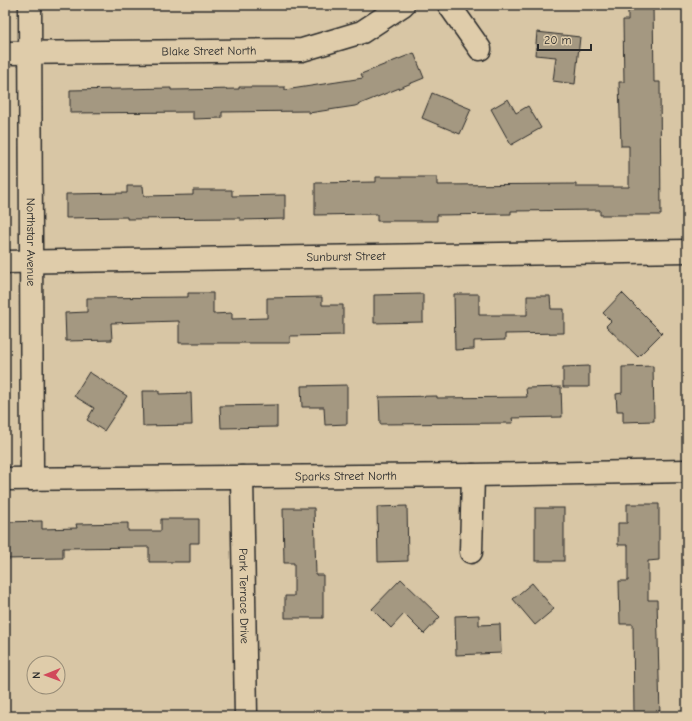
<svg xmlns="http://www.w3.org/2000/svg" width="692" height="721" viewBox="0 0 692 721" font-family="'Comic Neue',sans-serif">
<rect width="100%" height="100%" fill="#d8c6a5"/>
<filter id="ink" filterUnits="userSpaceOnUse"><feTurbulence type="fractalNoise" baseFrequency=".025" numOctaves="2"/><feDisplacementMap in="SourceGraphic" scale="8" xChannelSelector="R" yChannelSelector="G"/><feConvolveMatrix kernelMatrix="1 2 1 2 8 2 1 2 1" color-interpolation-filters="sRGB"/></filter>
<g filter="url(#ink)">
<g fill="#a49881" stroke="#2b2b2b">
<path d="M 628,5 L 653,5 L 654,82 L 660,82 L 661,215 L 600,215 L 600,210 L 511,211 L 511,214 L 437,215 L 437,221 L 377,221 L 377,214 L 315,215 L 315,183 L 376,182 L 376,177 L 437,177 L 437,185 L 576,184 L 576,187 L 629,187 L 629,146 L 621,146 L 619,82 L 624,82 L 623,20 L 628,20 Z"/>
<path d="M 537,32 L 580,37 L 575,84 L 553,81 L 556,57 L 535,55 Z"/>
<path d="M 414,53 L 424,78 L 355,106 L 309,113 L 309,111 L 222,112 L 222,118 L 193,119 L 193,112 L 70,113 L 70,90 L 171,88 L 171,90 L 239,89 L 239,87 L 285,87 L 285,90 L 363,78 L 361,74 Z"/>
<path d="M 432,93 L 471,109 L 460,134 L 422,118 Z"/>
<path d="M 508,99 L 516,113 L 528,106 L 541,128 L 511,145 L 491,109 Z"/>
<path d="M 127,186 L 143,186 L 144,196 L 193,195 L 193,190 L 232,190 L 232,196 L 285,195 L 285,219 L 240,220 L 240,218 L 127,219 L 127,217 L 66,218 L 66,194 L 127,193 Z"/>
<path d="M 188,293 L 213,293 L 213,314 L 232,313 L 232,319 L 267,318 L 267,298 L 322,297 L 322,305 L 343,305 L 343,335 L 290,336 L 290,343 L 179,343 L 179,321 L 111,323 L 112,340 L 66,341 L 65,313 L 87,312 L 87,298 L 188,297 Z"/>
<path d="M 622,293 L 662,333 L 638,357 L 606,326 L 611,321 L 603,313 Z"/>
<path d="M 423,294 L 423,322 L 374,323 L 374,295 Z"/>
<path d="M 454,294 L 479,294 L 479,315 L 527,315 L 527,296 L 550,296 L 551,309 L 564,309 L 564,333 L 505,334 L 505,340 L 474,341 L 474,349 L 455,350 Z"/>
<path d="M 589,366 L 589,387 L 563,387 L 563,367 Z"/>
<path d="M 653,366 L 654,421 L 623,422 L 623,411 L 617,411 L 616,394 L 622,393 L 622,367 Z"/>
<path d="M 89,372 L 127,396 L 104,431 L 87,420 L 94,408 L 74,396 Z"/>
<path d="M 347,385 L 347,424 L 325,425 L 324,407 L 302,407 L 301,386 Z"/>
<path d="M 561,387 L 562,417 L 512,418 L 513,423 L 380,424 L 379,397 L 437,396 L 437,398 L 527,397 L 526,388 Z"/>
<path d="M 142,391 L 159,391 L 159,394 L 191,393 L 192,425 L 143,426 Z"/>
<path d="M 277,405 L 277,427 L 221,428 L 220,406 Z"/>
<path d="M 627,504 L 659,504 L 659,560 L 648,561 L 648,600 L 657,600 L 660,716 L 634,716 L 633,624 L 620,624 L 619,581 L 628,581 L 628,545 L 618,545 L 618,523 L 627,523 Z"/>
<path d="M 407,506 L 408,561 L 378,562 L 377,507 Z"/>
<path d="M 283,508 L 314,508 L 316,575 L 323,575 L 323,618 L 285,618 L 285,596 L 294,596 L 294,563 L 284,563 Z"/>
<rect x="535" y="508" width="29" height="53"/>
<path d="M 161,519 L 199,519 L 199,543 L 190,543 L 190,562 L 149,562 L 149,547 L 63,548 L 63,558 L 5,559 L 5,522 L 42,521 L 42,529 L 77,528 L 76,524 L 128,523 L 128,531 L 161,531 Z"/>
<path d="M 401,579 L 440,617 L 424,634 L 404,614 L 391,628 L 372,609 Z"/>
<path d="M 532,583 L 554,609 L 535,625 L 513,599 Z"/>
<path d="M 479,615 L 479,625 L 500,624 L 501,653 L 456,655 L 455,616 Z"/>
</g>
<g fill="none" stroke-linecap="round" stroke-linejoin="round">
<defs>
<g id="minor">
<path id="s1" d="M 30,5 L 32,479"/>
<path d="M 449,5 L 480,49"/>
<path id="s2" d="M 5,53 L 302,50 L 362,32 L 403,5"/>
<path id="s3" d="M 5,262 L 687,251"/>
<path id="s4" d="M 242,477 L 246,716"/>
<path id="s5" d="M 5,479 L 473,475 L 687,471"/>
<path d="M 471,552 L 473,475"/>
</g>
</defs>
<use href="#minor" stroke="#2b2b2b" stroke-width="25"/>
<use href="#minor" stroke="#dfccaa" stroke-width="22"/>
</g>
</g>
<g text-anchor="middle" stroke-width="3" stroke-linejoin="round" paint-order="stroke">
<g font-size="12" fill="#2b2b2b" stroke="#dfccaa">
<text dy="4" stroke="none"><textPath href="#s2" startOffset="204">Blake Street North</textPath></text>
<text dy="4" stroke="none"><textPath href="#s1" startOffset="237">Northstar Avenue</textPath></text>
<text dy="4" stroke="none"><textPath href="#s3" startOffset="341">Sunburst Street</textPath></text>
<text dy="4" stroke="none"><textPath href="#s5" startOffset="341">Sparks Street North</textPath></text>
<text dy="4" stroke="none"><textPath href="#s4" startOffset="119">Park Terrace Drive</textPath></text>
</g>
</g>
<rect width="692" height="721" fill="none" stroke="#dfccaa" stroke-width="20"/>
<rect x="10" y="10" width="672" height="701" fill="none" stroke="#2b2b2b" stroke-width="1.5" filter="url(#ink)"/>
<g transform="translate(46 675) rotate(269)"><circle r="19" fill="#dfccaa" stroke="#978c77"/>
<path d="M0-3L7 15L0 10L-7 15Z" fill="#d1495b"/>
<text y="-6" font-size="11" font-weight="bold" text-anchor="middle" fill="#2b2b2b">N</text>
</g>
<path d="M538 44v6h53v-6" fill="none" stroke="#2b2b2b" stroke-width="2"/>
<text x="544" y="44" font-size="12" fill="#2b2b2b" stroke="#dfccaa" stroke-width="3" paint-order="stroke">20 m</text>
</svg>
